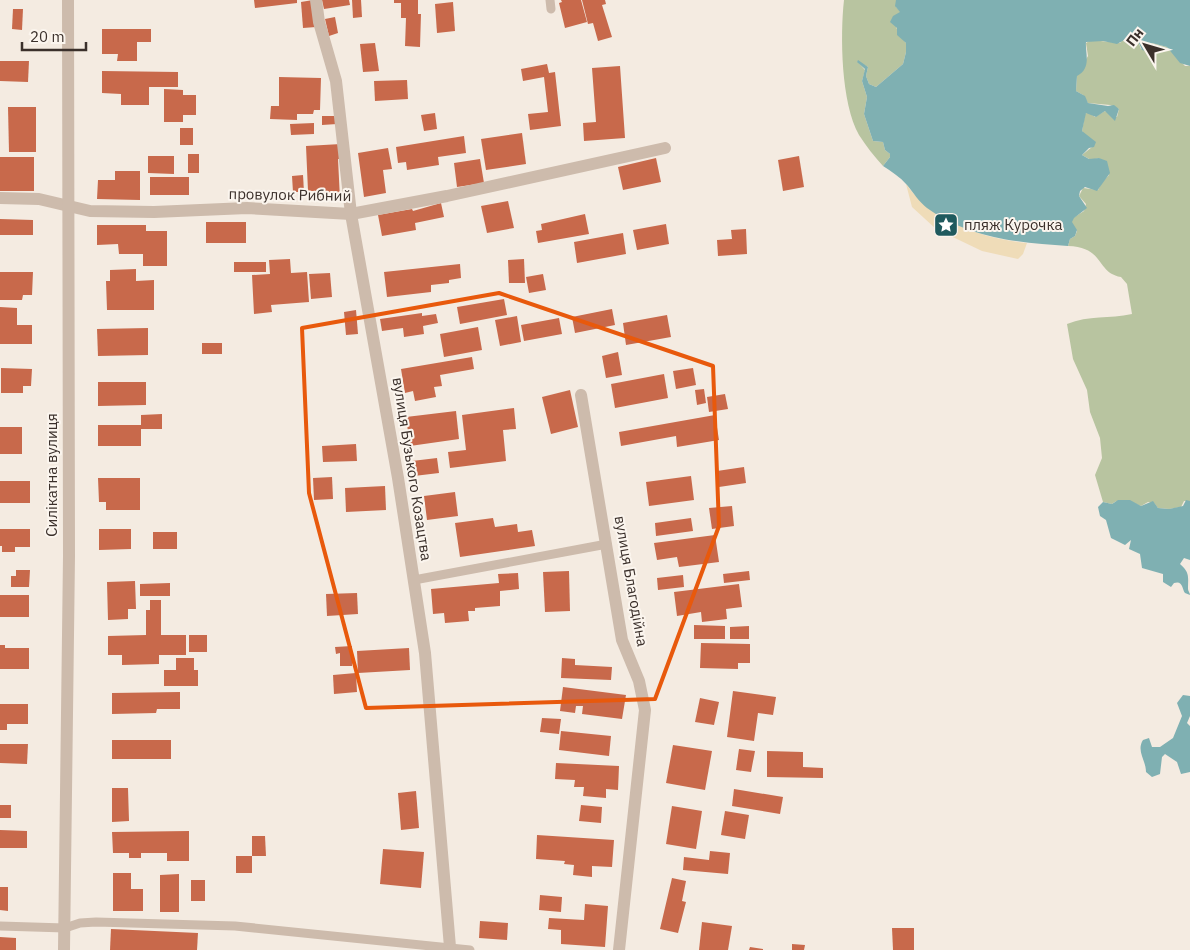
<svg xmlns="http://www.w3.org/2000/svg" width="1190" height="950" viewBox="0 0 1190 950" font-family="'IBM Plex Sans',sans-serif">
<rect width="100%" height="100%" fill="#f4ebe1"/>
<g fill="#b8c4a0">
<path d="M 844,0 L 896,0 L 896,7 L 901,12 C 889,22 900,35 906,43 L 906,52 L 903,64 L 876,87 L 869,84 L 866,76 L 868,67 L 857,61 L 865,70 L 862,81 L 867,97 L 864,114 L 873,141 L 883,142 L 885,150 L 890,154 L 890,157 L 883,166 C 874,156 866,146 859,135 C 841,103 840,36 844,0 Z"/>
<path d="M 1123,39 L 1138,41 L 1141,49 L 1147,49 L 1152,43 L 1167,47 L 1185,66 L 1190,66 L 1190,501 L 1184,501 L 1181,507 L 1169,509 L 1158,508 L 1154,503 L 1148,502 L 1141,506 C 1131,502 1122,496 1112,504 L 1103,502 L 1095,475 L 1102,458 L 1100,438 L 1090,412 L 1087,390 L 1073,359 L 1067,324 C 1089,315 1109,319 1132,314 L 1127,284 L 1121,277 C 1096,273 1105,247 1068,246 L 1070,239 L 1075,236 L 1077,231 L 1071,223 L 1073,218 L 1084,211 L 1086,204 L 1079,196 L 1083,188 L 1098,190 L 1102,182 L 1109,175 L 1099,158 L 1091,160 L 1082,155 L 1092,147 L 1082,131 L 1085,114 L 1088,112 L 1095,117 L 1105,111 L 1117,117 L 1119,109 L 1110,105 L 1088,103 L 1083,95 L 1076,91 L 1077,75 L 1088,56 L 1086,43 L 1091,40 L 1120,43 Z"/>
</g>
<path fill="#efdcb8" d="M 906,184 C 932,221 983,239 1027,243 L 1023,254 L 1018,259 L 982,251 L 936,229 L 912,207 Z"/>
<g fill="#7fb0b2">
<path d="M 896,0 L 1190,0 L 1190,66 L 1180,63 L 1167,47 L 1152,43 L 1146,51 L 1142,50 L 1138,41 L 1126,39 L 1117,44 L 1103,41 L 1086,42 C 1085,53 1092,68 1077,76 L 1076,91 L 1085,96 L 1088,103 L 1108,106 L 1114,105 L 1119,109 L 1115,121 L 1105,111 L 1096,117 L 1086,113 L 1082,131 L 1096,142 L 1094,147 L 1089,148 L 1082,155 L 1089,159 L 1099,158 L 1107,161 L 1110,173 L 1097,191 L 1085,187 L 1080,191 L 1079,196 L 1087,208 L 1074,218 L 1072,222 L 1077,230 L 1075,236 L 1070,239 L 1068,246 C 1019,243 968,238 927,208 C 919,202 913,192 907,185 C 900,177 891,171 883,166 L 890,157 L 890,154 L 885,150 L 883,142 L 873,141 L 864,114 L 867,97 L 862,81 L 865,69 L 857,62 L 858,60 L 868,67 L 866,76 L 869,84 L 876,87 L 903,64 L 906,52 L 906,43 L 897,35 L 897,28 L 890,22 L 893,16 L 900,12 L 895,6 Z"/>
<path d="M 1118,500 L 1130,500 L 1141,506 L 1153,501 L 1158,508 L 1169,509 L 1183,506 L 1186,500 L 1190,501 L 1190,560 L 1184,558 L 1180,564 C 1190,573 1188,576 1188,589 C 1188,591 1190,593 1190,595 L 1185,593 C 1182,589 1183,580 1174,583 L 1171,587 L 1163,582 L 1163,574 L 1142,568 L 1140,554 L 1129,549 L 1131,540 L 1125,545 L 1111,538 L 1106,520 L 1100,516 L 1098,507 L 1103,502 L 1112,504 Z"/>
<path d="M 1183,695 L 1190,696 L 1190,716 L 1187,723 L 1190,726 L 1190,772 L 1181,774 L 1177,762 L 1165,754 L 1162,757 L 1160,774 L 1152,777 L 1146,772 C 1146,760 1136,751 1143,740 L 1149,738 L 1152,747 L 1160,747 L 1173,738 L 1182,716 L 1177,703 Z"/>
</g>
<g fill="#c8694b">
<path d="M 254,0 L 297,0 L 297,3 L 255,8 Z"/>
<path d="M 313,0 L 316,27 L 303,28 L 301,2 Z"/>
<path d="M 322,0 L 349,0 L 350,5 L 324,9 Z"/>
<path d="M 352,0 L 361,0 L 362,17 L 353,18 Z"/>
<path d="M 394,0 L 418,0 L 418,14 L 421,14 L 420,47 L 405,46 L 406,18 L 401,18 L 401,3 L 394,3 Z"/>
<path d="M 561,0 L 581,0 L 587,22 L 565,28 L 559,3 L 562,2 Z"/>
<path d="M 582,0 L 605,0 L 606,4 L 602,5 L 612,37 L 598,41 L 593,23 L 588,24 Z"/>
<path d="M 453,2 L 455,31 L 437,33 L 435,4 Z"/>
<path d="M 13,9 L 23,9 L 22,30 L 12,29 Z"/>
<path d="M 335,17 L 338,33 L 329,36 L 325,19 Z"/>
<path d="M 102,29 L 151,29 L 151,42 L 137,42 L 137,61 L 117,61 L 118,54 L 102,54 Z"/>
<path d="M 375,43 L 379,71 L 363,72 L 360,44 Z"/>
<path d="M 0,61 L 29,61 L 28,82 L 0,81 Z"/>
<path d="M 547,64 L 549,73 L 555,72 L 561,126 L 530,130 L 528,114 L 548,112 L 544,77 L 523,81 L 521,69 Z"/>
<path d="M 620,66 L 625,138 L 584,141 L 583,123 L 596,122 L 592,68 Z"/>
<path d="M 102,71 L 178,72 L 178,87 L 149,87 L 149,105 L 121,105 L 121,94 L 102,93 Z"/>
<path d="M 279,77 L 321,78 L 320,110 L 314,110 L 313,114 L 297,114 L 297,120 L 270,119 L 271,106 L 279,106 Z"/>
<path d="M 407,80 L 408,99 L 375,101 L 374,81 Z"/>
<path d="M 164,89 L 183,90 L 183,95 L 196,95 L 196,115 L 183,115 L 183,122 L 164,122 Z"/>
<path d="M 8,107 L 36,107 L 36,152 L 9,152 Z"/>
<path d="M 435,113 L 437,129 L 424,131 L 421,115 Z"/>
<path d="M 322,116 L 336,116 L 337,124 L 322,125 Z"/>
<path d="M 314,123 L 314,134 L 291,135 L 290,124 Z"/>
<rect x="180" y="128" width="13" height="17"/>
<path d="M 522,133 L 526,164 L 486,170 L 481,139 Z"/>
<path d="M 464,136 L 466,153 L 438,157 L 439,165 L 407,170 L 406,162 L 398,163 L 396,147 Z"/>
<path d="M 341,144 L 342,159 L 338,159 L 340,199 L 317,200 L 317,191 L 308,191 L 306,146 Z"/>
<path d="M 388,148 L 392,169 L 383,170 L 386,193 L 364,197 L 358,153 Z"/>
<rect x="188" y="154" width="11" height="19"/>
<path d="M 148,156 L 174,156 L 174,174 L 148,173 Z"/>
<path d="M 799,156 L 804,187 L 783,191 L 778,160 Z"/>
<rect x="0" y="157" width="34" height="34"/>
<path d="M 656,158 L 661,182 L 623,190 L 618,167 Z"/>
<path d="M 480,159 L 484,183 L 457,187 L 454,163 Z"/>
<path d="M 115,171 L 140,171 L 140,200 L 97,199 L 98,180 L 115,180 Z"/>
<path d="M 303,175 L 304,192 L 293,192 L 292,176 Z"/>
<rect x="150" y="177" width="39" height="18"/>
<path d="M 508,201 L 514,228 L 487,233 L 481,206 Z"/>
<path d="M 441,203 L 444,217 L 415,223 L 416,230 L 382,236 L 378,215 L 412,209 L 413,211 Z"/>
<path d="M 585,214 L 589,234 L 538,243 L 536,231 L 542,230 L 541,224 Z"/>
<path d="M 0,219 L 33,220 L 33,235 L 0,235 Z"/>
<rect x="206" y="222" width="40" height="21"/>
<path d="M 666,224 L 669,244 L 637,250 L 633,230 Z"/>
<path d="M 97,225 L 146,225 L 146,231 L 167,231 L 167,266 L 143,266 L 143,254 L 119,254 L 118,244 L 97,245 Z"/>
<path d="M 746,229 L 747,254 L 718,256 L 717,240 L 732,239 L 731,230 Z"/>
<path d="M 623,233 L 626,254 L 577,263 L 574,242 Z"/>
<path d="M 290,259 L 291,273 L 307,272 L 309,302 L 271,305 L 272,312 L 254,314 L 252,275 L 270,274 L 269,260 Z"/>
<path d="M 524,259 L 525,283 L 509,283 L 508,260 Z"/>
<rect x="234" y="262" width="32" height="10"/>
<path d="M 460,264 L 461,278 L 449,280 L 449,283 L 431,285 L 431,292 L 387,297 L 384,272 Z"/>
<path d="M 136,269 L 136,281 L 154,280 L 154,310 L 107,310 L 106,281 L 110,281 L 110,270 Z"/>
<path d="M 0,272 L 33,272 L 32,295 L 23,295 L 22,300 L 0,300 Z"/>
<path d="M 330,273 L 332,297 L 311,299 L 309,274 Z"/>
<path d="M 543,274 L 546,290 L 529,293 L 526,277 Z"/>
<path d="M 504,299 L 507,315 L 460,324 L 457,307 Z"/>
<path d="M 0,307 L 17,308 L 17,325 L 32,325 L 32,344 L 0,344 Z"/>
<path d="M 612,309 L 615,325 L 575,333 L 572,317 Z"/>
<path d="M 356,310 L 358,334 L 346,335 L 344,312 Z"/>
<path d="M 422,313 L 422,316 L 436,314 L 438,323 L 423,326 L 424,334 L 404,337 L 403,328 L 382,331 L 380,319 Z"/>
<path d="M 667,315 L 671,337 L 626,345 L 623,323 Z"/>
<path d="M 517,316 L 521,342 L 500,346 L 495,320 Z"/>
<path d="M 559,318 L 562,334 L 524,341 L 521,325 Z"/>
<path d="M 478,327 L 482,350 L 444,357 L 440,334 Z"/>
<path d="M 148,328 L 148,355 L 98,356 L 97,329 Z"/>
<rect x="202" y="343" width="20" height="11"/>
<path d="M 618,352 L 622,375 L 606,378 L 602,356 Z"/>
<path d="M 472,357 L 474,369 L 440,375 L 442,386 L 434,387 L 436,397 L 415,401 L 413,391 L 405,393 L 401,369 Z"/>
<path d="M 1,368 L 32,369 L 31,386 L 23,386 L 23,393 L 1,393 Z"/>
<path d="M 693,368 L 696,385 L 676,389 L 673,371 Z"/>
<path d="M 664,374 L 668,398 L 615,408 L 611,384 Z"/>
<path d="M 98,382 L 146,382 L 146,405 L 98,406 Z"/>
<path d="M 704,389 L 706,403 L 697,405 L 695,390 Z"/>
<path d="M 570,390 L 578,427 L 551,434 L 542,397 Z"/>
<path d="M 725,394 L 728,409 L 709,412 L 707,397 Z"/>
<path d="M 514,408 L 516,429 L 503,430 L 506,461 L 450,468 L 448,452 L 466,450 L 462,415 Z"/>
<path d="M 456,411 L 459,439 L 410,446 L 406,417 Z"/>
<path d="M 162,414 L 162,429 L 141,429 L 141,446 L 98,446 L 98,425 L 141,425 L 141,415 Z"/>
<path d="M 715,415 L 719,440 L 677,447 L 676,436 L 621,446 L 619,432 Z"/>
<rect x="0" y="427" width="22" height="27"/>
<path d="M 356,444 L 357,461 L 323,462 L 322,446 Z"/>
<path d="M 437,458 L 439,473 L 414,476 L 412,461 Z"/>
<path d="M 744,467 L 746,483 L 719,487 L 717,471 Z"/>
<path d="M 691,476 L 694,500 L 649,506 L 646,482 Z"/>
<path d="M 332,477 L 333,499 L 314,500 L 313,478 Z"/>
<path d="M 98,478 L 140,478 L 140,510 L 106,510 L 106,502 L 99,502 Z"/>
<rect x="0" y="481" width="30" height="22"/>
<path d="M 385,486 L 386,510 L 346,512 L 345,488 Z"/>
<path d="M 455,492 L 458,516 L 427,520 L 424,496 Z"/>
<path d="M 732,506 L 734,526 L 712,529 L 709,508 Z"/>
<path d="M 493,518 L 495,527 L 517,524 L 518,532 L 532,530 L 535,546 L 460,557 L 455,523 Z"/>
<path d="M 691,518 L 693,531 L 656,536 L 655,523 Z"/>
<path d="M 0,529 L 30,529 L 30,547 L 15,547 L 15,552 L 2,552 L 2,546 L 0,546 Z"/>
<path d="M 99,529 L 131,529 L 131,549 L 99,550 Z"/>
<rect x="153" y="532" width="24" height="17"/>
<path d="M 715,535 L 719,562 L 679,567 L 677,557 L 657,560 L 654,543 Z"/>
<path d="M 16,570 L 30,570 L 29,587 L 11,587 L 11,576 L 16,576 Z"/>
<path d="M 569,571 L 570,611 L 545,612 L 543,572 Z"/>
<path d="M 749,571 L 750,580 L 724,583 L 723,574 Z"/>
<path d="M 518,573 L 519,589 L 500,591 L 500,606 L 475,608 L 475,611 L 468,611 L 469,621 L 445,623 L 444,613 L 433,614 L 431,589 L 499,583 L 498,574 Z"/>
<path d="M 683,575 L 684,587 L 658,590 L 657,578 Z"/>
<path d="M 135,581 L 136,609 L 128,609 L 128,619 L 108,620 L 107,582 Z"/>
<path d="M 170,583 L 170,596 L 140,596 L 140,584 Z"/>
<path d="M 739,584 L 742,607 L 726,609 L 727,619 L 702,622 L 701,612 L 677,616 L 674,592 Z"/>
<path d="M 357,593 L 358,614 L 327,616 L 326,594 Z"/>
<rect x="0" y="595" width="29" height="22"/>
<path d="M 150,600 L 161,600 L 161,635 L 186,635 L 186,655 L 159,655 L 159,664 L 122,665 L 122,655 L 108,655 L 108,636 L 146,635 L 146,610 L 150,610 Z"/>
<path d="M 694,625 L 725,626 L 725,639 L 694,639 Z"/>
<path d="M 749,626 L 749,639 L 730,639 L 730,627 Z"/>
<rect x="189" y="635" width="18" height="17"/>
<path d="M 701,643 L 750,644 L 750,663 L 738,663 L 738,669 L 700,668 Z"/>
<path d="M 0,645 L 5,645 L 5,648 L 29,648 L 29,669 L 0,669 Z"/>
<path d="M 352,646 L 352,666 L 340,666 L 340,653 L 336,654 L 335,647 Z"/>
<path d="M 409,648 L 410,670 L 358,673 L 357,651 Z"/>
<path d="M 176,658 L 194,658 L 194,670 L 198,670 L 198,686 L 164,686 L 164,670 L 176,670 Z"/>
<path d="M 562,658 L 575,659 L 575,665 L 612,667 L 611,680 L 561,678 Z"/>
<path d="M 356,673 L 357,692 L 334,694 L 333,675 Z"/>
<path d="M 563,687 L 626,695 L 622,719 L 582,714 L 583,706 L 576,706 L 575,713 L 560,711 Z"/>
<path d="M 733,691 L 776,697 L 773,715 L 758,713 L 754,741 L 727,737 Z"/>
<path d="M 180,692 L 180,709 L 157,709 L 156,713 L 112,714 L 112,693 Z"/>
<path d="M 700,698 L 719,702 L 714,725 L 695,722 Z"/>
<path d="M 0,704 L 28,704 L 28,724 L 7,724 L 7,730 L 0,730 Z"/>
<path d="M 542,718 L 561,719 L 559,734 L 540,732 Z"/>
<path d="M 561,731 L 611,736 L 609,756 L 559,750 Z"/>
<rect x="112" y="740" width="59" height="19"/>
<path d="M 0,744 L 28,744 L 27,764 L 0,763 Z"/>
<path d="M 673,745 L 712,751 L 705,790 L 666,783 Z"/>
<path d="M 739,749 L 755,751 L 751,772 L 736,770 Z"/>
<path d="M 767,751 L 803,752 L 803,767 L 823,768 L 823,778 L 767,777 Z"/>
<path d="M 556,763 L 619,766 L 618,790 L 606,789 L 606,798 L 583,796 L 584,787 L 574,787 L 575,780 L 555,779 Z"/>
<path d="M 112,788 L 128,788 L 129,821 L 112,822 Z"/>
<path d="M 734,789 L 783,797 L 780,814 L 732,806 Z"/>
<path d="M 416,791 L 419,828 L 401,830 L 398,793 Z"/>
<rect x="0" y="805" width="11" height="13"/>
<path d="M 581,805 L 602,807 L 601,823 L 579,821 Z"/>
<path d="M 672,806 L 702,811 L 696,849 L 666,844 Z"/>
<path d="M 725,811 L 749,815 L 745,839 L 721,835 Z"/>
<path d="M 0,830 L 27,831 L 27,848 L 0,848 Z"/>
<path d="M 189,831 L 189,861 L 167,861 L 167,853 L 141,853 L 141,858 L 129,858 L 129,853 L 113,853 L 112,832 Z"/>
<path d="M 537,835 L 614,840 L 612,867 L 592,866 L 592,877 L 573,875 L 574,865 L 564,864 L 565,861 L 536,859 Z"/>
<path d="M 252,836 L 265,836 L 266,856 L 252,856 Z"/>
<path d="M 383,849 L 424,852 L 421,888 L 380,884 Z"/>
<path d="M 710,851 L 730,853 L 728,874 L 683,870 L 684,857 L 709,860 Z"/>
<rect x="236" y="856" width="16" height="17"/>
<path d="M 113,873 L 131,873 L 131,889 L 143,889 L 143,911 L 113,911 Z"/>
<path d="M 179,874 L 179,912 L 160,912 L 160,875 Z"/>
<path d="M 672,878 L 686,881 L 682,901 L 686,902 L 678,933 L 660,929 Z"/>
<rect x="191" y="880" width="14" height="21"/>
<path d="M 0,887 L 8,887 L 8,911 L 0,910 Z"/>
<path d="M 540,895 L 562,897 L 561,912 L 539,910 Z"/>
<path d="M 585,904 L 608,906 L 605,947 L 561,944 L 561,930 L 548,929 L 549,918 L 584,920 Z"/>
<path d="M 480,921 L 508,923 L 507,940 L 479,938 Z"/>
<path d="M 702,922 L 732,926 L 728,950 L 699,950 Z"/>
<path d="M 892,928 L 914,928 L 914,950 L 893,950 Z"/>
<path d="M 111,929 L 198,933 L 197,950 L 110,950 Z"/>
<path d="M 0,937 L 16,938 L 16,950 L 0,950 Z"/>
<path d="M 792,944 L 805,945 L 804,950 L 792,950 Z"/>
<path d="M 750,947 L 763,949 L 763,950 L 749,950 Z"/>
</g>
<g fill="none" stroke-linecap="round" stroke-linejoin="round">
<g stroke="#cdbbac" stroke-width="9">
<path d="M 550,0 L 551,9"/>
<path d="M 414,580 L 607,544"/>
<path d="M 0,926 L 65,928 L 80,923 L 96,922 L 235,926 L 470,950"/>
</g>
<g stroke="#cdbbac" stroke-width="12">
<path d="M 316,0 L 319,22 L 336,81 L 351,214 L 398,478 L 425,653 L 450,947"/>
<path d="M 0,198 L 39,199 L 90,211 L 154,212 L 247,208 L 351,214 L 447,196 L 665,148"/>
<path d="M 581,395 L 622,640 L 639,681 L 645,710 L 619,950"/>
<path d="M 64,950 L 69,556 L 68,0"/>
</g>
</g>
<path fill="none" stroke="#e8590c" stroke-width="4" stroke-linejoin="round" d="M 499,293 L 713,366 L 719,526 L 655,699 L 366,708 L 309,493 L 302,328 Z"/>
<defs>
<symbol id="sight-square" viewBox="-11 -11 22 22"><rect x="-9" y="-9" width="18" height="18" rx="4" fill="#1f5a5e" stroke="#fbf5ee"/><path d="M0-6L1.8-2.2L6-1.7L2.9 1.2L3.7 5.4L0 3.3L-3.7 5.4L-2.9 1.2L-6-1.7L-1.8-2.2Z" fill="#fff"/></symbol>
</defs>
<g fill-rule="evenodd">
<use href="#sight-square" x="932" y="211" width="28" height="28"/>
</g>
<g text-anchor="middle" stroke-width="4" stroke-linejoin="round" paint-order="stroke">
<g font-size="15" fill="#3b302b" stroke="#fbf5ee">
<text transform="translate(290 195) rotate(1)" y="5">провулок Рибний</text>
<text transform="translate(412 469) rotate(81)" y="5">вулиця Бузького Козацтва</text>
<text transform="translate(52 475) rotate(-90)" y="5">Силікатна вулиця</text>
<text transform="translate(631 581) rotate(80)" y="5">вулиця Благодійна</text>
</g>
<g font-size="15" fill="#3b302b" stroke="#fbf5ee" text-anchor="start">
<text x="964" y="230">пляж Курочка</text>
</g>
</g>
<g transform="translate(1145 45) rotate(308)" stroke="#fbf5ee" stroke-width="4" paint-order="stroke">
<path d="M0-4L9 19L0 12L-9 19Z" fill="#3b302b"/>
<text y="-8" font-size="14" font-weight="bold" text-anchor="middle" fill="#3b302b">Пн</text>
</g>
<path d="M22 42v8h64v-8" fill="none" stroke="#3b302b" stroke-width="2.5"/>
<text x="30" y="42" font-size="15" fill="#3b302b" stroke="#fbf5ee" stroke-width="4" paint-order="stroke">20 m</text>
</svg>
